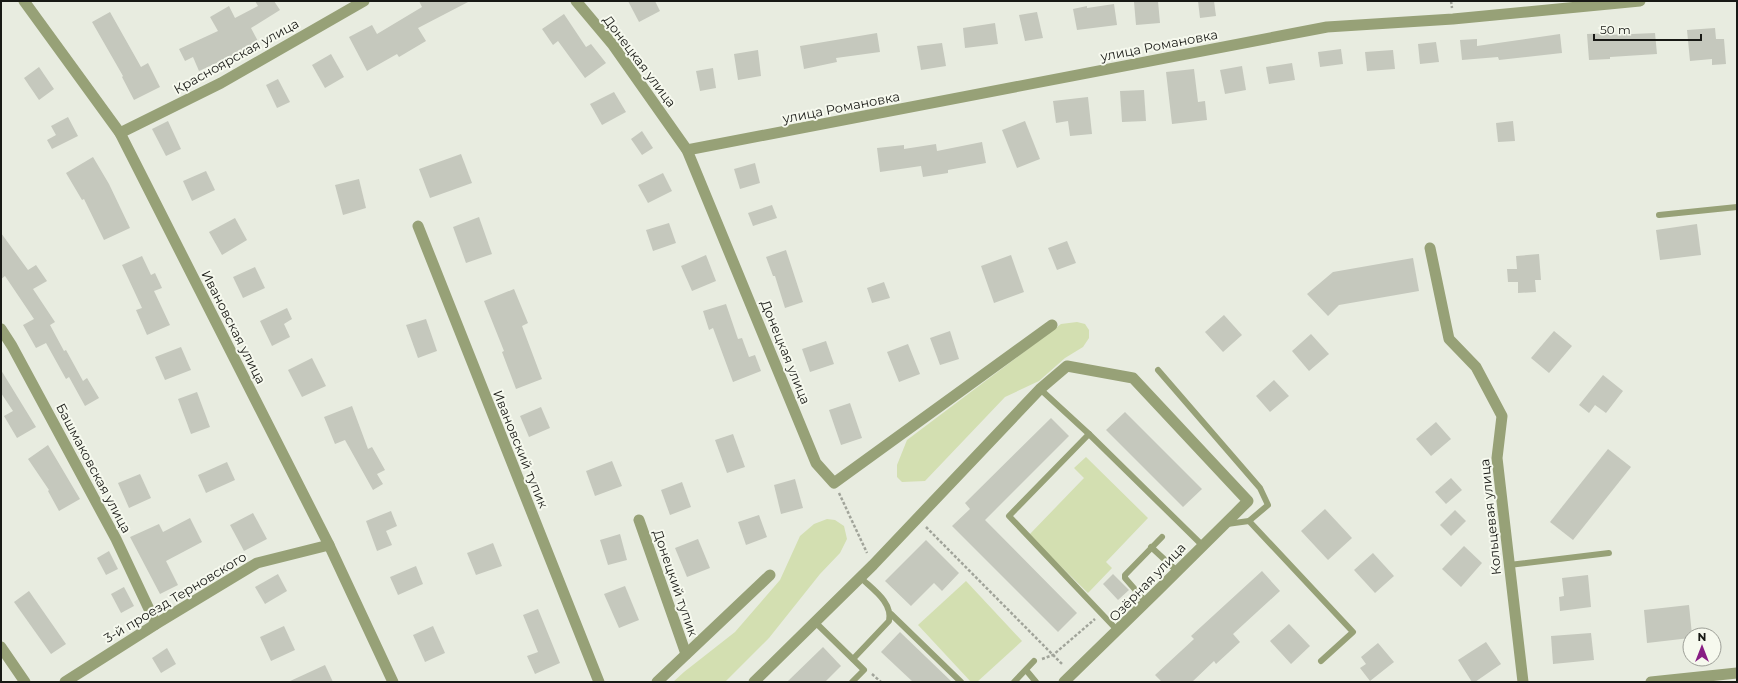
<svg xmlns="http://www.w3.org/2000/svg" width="1738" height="683" viewBox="0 0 1738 683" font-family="Montserrat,sans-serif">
<rect width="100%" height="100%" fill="#e8ece0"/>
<g fill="#d3dfb1">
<path d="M 1077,322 L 1085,324 L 1089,330 L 1089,338 L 1083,347 L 1065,358 L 1039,381 L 1005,397 L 925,481 L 902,482 L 897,477 L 897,465 L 907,440 L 1061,324 Z"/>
<path d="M 1086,457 L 1148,518 L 1106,562 L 1112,568 L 1088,593 L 1029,535 L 1084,478 L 1074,468 Z"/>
<path d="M 827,519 L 835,520 L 844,526 L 847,539 L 840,553 L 820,574 L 769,638 L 725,682 L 673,682 L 684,672 L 735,632 L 780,580 L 800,536 L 814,524 Z"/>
<path d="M 966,581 L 1022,641 L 977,682 L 971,682 L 918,625 Z"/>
</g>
<g fill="#c5c8bd">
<path d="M 255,1 L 274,1 L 280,10 L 251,28 L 259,43 L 237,55 L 236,54 L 199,71 L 193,57 L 185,61 L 179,49 L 218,31 L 210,17 L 229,6 L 235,18 L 258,6 Z"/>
<path d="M 419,1 L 470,1 L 418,28 L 426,41 L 399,57 L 397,54 L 367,71 L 349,37 L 372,25 L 377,34 L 422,7 Z"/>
<path d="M 628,1 L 655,1 L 660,11 L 639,22 Z"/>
<path d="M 1158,1 L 1160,23 L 1136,25 L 1134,2 Z"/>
<path d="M 1198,1 L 1214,1 L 1216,16 L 1200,18 Z"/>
<path d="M 1114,4 L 1117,25 L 1077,30 L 1073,9 L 1087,6 L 1087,8 Z"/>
<path d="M 110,12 L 141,67 L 148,63 L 160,87 L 134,100 L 122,77 L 123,76 L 92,22 Z"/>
<path d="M 1037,12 L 1043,38 L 1025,41 L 1019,15 Z"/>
<path d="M 564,14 L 586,47 L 591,44 L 606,63 L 585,78 L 558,41 L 553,45 L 542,29 Z"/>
<path d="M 995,23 L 998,44 L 965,48 L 963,28 Z"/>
<path d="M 1715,28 L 1716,39 L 1724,39 L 1726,64 L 1712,65 L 1712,59 L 1690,61 L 1687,30 Z"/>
<path d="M 877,33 L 880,52 L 836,58 L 837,62 L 804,69 L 800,46 Z"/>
<path d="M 1609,33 L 1609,35 L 1655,33 L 1657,54 L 1610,57 L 1610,59 L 1589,60 L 1587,34 Z"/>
<path d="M 1560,34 L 1562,53 L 1499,60 L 1498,57 L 1462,60 L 1460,40 L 1477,39 L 1477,46 Z"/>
<path d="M 1436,42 L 1439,62 L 1420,64 L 1418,44 Z"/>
<path d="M 942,43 L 946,66 L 921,70 L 917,46 Z"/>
<path d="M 1341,49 L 1343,64 L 1320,67 L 1318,52 Z"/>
<path d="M 758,50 L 761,76 L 738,80 L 734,54 Z"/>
<path d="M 1393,50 L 1395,69 L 1367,71 L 1365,52 Z"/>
<path d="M 331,54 L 344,77 L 325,88 L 312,65 Z"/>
<path d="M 1292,63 L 1295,80 L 1269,84 L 1266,67 Z"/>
<path d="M 1242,66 L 1246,90 L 1225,94 L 1220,70 Z"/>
<path d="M 39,67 L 54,89 L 39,100 L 24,78 Z"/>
<path d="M 713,68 L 716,88 L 700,91 L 696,71 Z"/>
<path d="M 1194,69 L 1198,102 L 1205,101 L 1207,120 L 1172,124 L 1166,72 Z"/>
<path d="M 278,79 L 290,102 L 277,108 L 266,85 Z"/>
<path d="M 1144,90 L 1146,121 L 1122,122 L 1120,91 Z"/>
<path d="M 614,92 L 626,112 L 602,125 L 590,104 Z"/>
<path d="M 1088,97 L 1092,134 L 1070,136 L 1068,121 L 1056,123 L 1053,101 Z"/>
<path d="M 68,117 L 78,136 L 52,149 L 47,140 L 56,135 L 51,126 Z"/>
<path d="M 168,121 L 181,149 L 166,156 L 152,129 Z"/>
<path d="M 1025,121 L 1040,159 L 1017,168 L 1002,130 Z"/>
<path d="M 1513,121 L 1515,141 L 1498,142 L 1496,123 Z"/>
<path d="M 642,131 L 653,148 L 642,155 L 631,139 Z"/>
<path d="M 982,142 L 986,163 L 948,170 L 948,173 L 923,177 L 921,166 L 880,172 L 877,148 L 904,145 L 904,149 L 936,144 L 937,151 Z"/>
<path d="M 461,154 L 472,183 L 430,198 L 419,169 Z"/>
<path d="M 93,157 L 109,184 L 130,228 L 104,240 L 84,199 L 82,200 L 66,173 Z"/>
<path d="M 755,163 L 760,183 L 740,189 L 734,169 Z"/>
<path d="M 206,171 L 215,190 L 192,201 L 183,181 Z"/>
<path d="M 663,173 L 672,191 L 648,203 L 638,185 Z"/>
<path d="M 359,179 L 366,208 L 343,215 L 335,185 Z"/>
<path d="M 772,205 L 777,218 L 753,226 L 748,213 Z"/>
<path d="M 479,217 L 492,254 L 466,263 L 453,227 Z"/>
<path d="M 235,218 L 247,240 L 222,255 L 209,232 Z"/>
<path d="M 669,223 L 676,243 L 653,251 L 646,230 Z"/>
<path d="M 1697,224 L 1701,255 L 1660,260 L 1656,230 Z"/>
<path d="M 1,233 L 28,270 L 36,265 L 47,281 L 33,289 L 55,322 L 50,325 L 64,351 L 66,350 L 83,381 L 87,378 L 99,398 L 85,406 L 69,377 L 66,379 L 46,343 L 36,348 L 23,325 L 34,319 L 5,276 L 1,279 Z"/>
<path d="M 1067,241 L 1076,263 L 1057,270 L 1048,248 Z"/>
<path d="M 786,250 L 803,302 L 785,308 L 775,276 L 773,276 L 766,257 Z"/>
<path d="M 1539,254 L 1541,280 L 1535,280 L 1536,292 L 1518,293 L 1518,282 L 1508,282 L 1507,269 L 1517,269 L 1516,256 Z"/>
<path d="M 706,255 L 716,281 L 692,291 L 681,266 Z"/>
<path d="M 1011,255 L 1024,292 L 994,303 L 981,266 Z"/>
<path d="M 142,256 L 151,275 L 155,273 L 162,288 L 154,291 L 170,325 L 147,335 L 136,310 L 142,308 L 122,265 Z"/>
<path d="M 1413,258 L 1419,291 L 1339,305 L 1328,316 L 1307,294 L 1333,272 Z"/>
<path d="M 255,267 L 265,288 L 243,298 L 233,277 Z"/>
<path d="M 884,282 L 890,298 L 872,303 L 867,288 Z"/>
<path d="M 514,289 L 528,323 L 522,326 L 542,379 L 516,389 L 502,352 L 504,351 L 484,301 Z"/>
<path d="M 726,304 L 738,339 L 742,338 L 749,357 L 755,355 L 761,371 L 733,382 L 713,328 L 709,330 L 703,311 Z"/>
<path d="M 287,308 L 292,319 L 284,324 L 290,337 L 272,346 L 260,321 Z"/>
<path d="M 1224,315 L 1242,335 L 1223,352 L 1205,332 Z"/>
<path d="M 426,319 L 437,351 L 418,358 L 406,325 Z"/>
<path d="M 950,331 L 959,359 L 940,365 L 930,338 Z"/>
<path d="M 1554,331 L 1572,346 L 1549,373 L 1531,358 Z"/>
<path d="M 1311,334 L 1329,354 L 1309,371 L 1292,351 Z"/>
<path d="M 826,341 L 834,364 L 810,372 L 802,349 Z"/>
<path d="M 908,344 L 920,374 L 899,382 L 887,352 Z"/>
<path d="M 181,347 L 191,370 L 165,380 L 155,357 Z"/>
<path d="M 312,358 L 326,386 L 302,397 L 288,370 Z"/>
<path d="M 1,370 L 36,427 L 17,438 L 4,416 L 13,411 L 1,393 Z"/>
<path d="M 1603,375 L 1623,391 L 1606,413 L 1595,405 L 1589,413 L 1579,405 Z"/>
<path d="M 1274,380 L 1289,396 L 1270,412 L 1256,396 Z"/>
<path d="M 197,392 L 210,427 L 191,434 L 178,399 Z"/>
<path d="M 850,403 L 862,438 L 841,445 L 829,410 Z"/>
<path d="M 352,406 L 368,449 L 372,447 L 385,470 L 377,474 L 383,484 L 373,490 L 345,440 L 335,444 L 324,417 Z"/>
<path d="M 541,407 L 550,428 L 529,437 L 520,416 Z"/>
<path d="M 1125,412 L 1202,489 L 1183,507 L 1106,430 Z"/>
<path d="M 1051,418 L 1069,436 L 985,520 L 1077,613 L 1058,632 L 952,526 L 970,509 L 965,503 Z"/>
<path d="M 1436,422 L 1451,439 L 1431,456 L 1416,439 Z"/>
<path d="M 733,434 L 745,467 L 727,473 L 715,440 Z"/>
<path d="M 48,445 L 80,499 L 59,511 L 48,491 L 49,490 L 28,459 Z"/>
<path d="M 1608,449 L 1631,467 L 1573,540 L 1550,522 Z"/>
<path d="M 612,461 L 622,486 L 595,496 L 586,471 Z"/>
<path d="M 227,462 L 235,480 L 206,493 L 198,475 Z"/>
<path d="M 140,474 L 151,498 L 129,508 L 118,483 Z"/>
<path d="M 1451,478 L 1462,490 L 1446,504 L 1435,492 Z"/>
<path d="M 795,479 L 803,508 L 781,514 L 774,485 Z"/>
<path d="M 682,482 L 691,507 L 670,515 L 661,490 Z"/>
<path d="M 1325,509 L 1352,538 L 1328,560 L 1301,531 Z"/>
<path d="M 1455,510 L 1466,521 L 1451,536 L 1440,525 Z"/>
<path d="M 391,511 L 397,526 L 386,531 L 392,545 L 377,551 L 366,521 Z"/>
<path d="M 253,513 L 267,539 L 244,551 L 230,525 Z"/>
<path d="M 759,515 L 767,537 L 746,545 L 738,522 Z"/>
<path d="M 190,518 L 202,542 L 166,561 L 178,585 L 160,594 L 130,537 L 159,524 L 163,532 Z"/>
<path d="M 620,534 L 627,560 L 608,565 L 600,540 Z"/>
<path d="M 698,539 L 710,568 L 687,577 L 675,548 Z"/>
<path d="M 926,540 L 959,573 L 942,591 L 934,583 L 911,606 L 885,581 Z"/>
<path d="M 493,543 L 502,566 L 476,575 L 467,553 Z"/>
<path d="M 1464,546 L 1482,563 L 1461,587 L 1442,569 Z"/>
<path d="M 109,551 L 118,569 L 106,575 L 97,558 Z"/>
<path d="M 1373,553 L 1394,576 L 1375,593 L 1354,570 Z"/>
<path d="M 416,566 L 423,584 L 398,595 L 390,577 Z"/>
<path d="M 1262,571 L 1280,591 L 1233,634 L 1240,642 L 1216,664 L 1214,661 L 1192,682 L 1162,682 L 1155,675 L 1194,639 L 1191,636 Z"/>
<path d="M 278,574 L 287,591 L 265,604 L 255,587 Z"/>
<path d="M 1113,574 L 1129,590 L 1118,600 L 1103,584 Z"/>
<path d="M 1588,575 L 1591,607 L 1560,611 L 1559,597 L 1564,596 L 1562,578 Z"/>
<path d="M 625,586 L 639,620 L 619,628 L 604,594 Z"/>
<path d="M 124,587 L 134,606 L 121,613 L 111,594 Z"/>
<path d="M 29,591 L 66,644 L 51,654 L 14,602 Z"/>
<path d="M 1689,605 L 1692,635 L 1690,635 L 1690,638 L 1647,643 L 1644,610 Z"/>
<path d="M 538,609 L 560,663 L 535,674 L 527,656 L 538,652 L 523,615 Z"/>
<path d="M 1289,624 L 1310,646 L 1291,664 L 1270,641 Z"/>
<path d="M 284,626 L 295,650 L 271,661 L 260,637 Z"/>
<path d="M 433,626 L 445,653 L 425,662 L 413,635 Z"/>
<path d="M 900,632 L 952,682 L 913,682 L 881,652 Z"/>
<path d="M 1591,633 L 1594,660 L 1553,664 L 1551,636 Z"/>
<path d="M 1486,642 L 1501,664 L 1475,682 L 1472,682 L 1458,660 Z"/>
<path d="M 1378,643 L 1394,662 L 1370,681 L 1360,668 L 1366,664 L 1361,657 Z"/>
<path d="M 823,647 L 841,666 L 825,682 L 787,682 Z"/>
<path d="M 167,648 L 176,664 L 161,673 L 152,658 Z"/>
<path d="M 325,665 L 333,682 L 288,682 Z"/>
</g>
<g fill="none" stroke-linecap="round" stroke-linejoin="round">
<g stroke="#a1a49a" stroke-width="2.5" stroke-dasharray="3 2" stroke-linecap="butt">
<path d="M 1451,1 L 1452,8"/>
<path d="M 839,493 L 867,553"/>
<path d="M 926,527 L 1063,665"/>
<path d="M 1042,659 L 1053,655 L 1095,619"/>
<path d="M 872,674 L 881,682"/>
</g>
<g stroke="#97a177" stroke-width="6">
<path d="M 1659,215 L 1737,207"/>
<path d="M 1158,370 L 1260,488 L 1268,505 L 1249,521 L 1227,524"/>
<path d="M 1040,389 L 1089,434"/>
<path d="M 1249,521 L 1353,632 L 1321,661"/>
<path d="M 1151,547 L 1177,571"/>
<path d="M 1509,565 L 1609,553"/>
<path d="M 1146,602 L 1125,578 L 1125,575 L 1162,537"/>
<path d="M 891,614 L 961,682"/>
<path d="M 815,622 L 864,670 L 852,682"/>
<path d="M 1118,631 L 1009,516 L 1089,434 L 1202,545"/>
<path d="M 853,659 L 889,621 C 893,602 872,589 860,577"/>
<path d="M 1026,670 L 1036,682"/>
<path d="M 1014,682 L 1034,661"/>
</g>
<g stroke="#97a177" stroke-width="11">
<path d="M 24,1 L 120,133 L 329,545 L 393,682"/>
<path d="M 576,1 L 613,45 L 687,150 L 816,463 L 834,483 L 1052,325"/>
<path d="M 120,133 L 221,83 L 364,1"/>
<path d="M 687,150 L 1327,27 L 1453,19 L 1640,1"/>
<path d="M 418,226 L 599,682"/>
<path d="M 1430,248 L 1449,339 L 1476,367 L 1502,416 L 1497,458 L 1523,682"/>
<path d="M 1,329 L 12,346 L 116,539 L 156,624"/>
<path d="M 639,520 L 686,654"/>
<path d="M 1,647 L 25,682"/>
<path d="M 65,682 L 156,624 L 257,563 L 329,545"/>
<path d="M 657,682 L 770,575"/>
<path d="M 754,682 L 873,565 L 1040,389 L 1067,366 L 1133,378 L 1248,501 C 1187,562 1126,622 1064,682"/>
<path d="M 1651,682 L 1737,673"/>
</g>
</g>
<g text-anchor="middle" stroke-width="4" stroke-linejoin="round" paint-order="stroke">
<g font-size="13" fill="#181915" stroke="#f6f9ee">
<text transform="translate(1159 45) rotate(-11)" y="5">улица Романовка</text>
<text transform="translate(236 56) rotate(-29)" y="5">Красноярская улица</text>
<text transform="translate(640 61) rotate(53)" y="5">Донецкая улица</text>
<text transform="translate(841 107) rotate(-11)" y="5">улица Романовка</text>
<text transform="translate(234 327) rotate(63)" y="5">Ивановская улица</text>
<text transform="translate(786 352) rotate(68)" y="5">Донецкая улица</text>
<text transform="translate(521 449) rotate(68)" y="5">Ивановский тупик</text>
<text transform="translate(94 468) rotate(62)" y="5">Башмаковская улица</text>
<text transform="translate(1490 517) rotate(-96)" y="5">Кольцевая улица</text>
<text transform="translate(1147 582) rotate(-46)" y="5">Озёрная улица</text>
<text transform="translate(676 583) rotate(71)" y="5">Донецкий тупик</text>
<text transform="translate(175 597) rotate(-31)" y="5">3-й проезд Терновского</text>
</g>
</g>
<rect width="1738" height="683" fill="none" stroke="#181915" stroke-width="4"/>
<g transform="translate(1702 647)"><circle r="19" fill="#f6f9ee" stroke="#9d9f97"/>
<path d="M0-3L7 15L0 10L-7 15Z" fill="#881e84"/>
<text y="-6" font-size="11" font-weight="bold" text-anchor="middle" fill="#181915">N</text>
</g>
<path d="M1594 34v6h107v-6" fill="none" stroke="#181915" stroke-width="2"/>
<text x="1600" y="34" font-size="12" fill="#181915" stroke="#f6f9ee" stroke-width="3" paint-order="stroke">50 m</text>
</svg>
